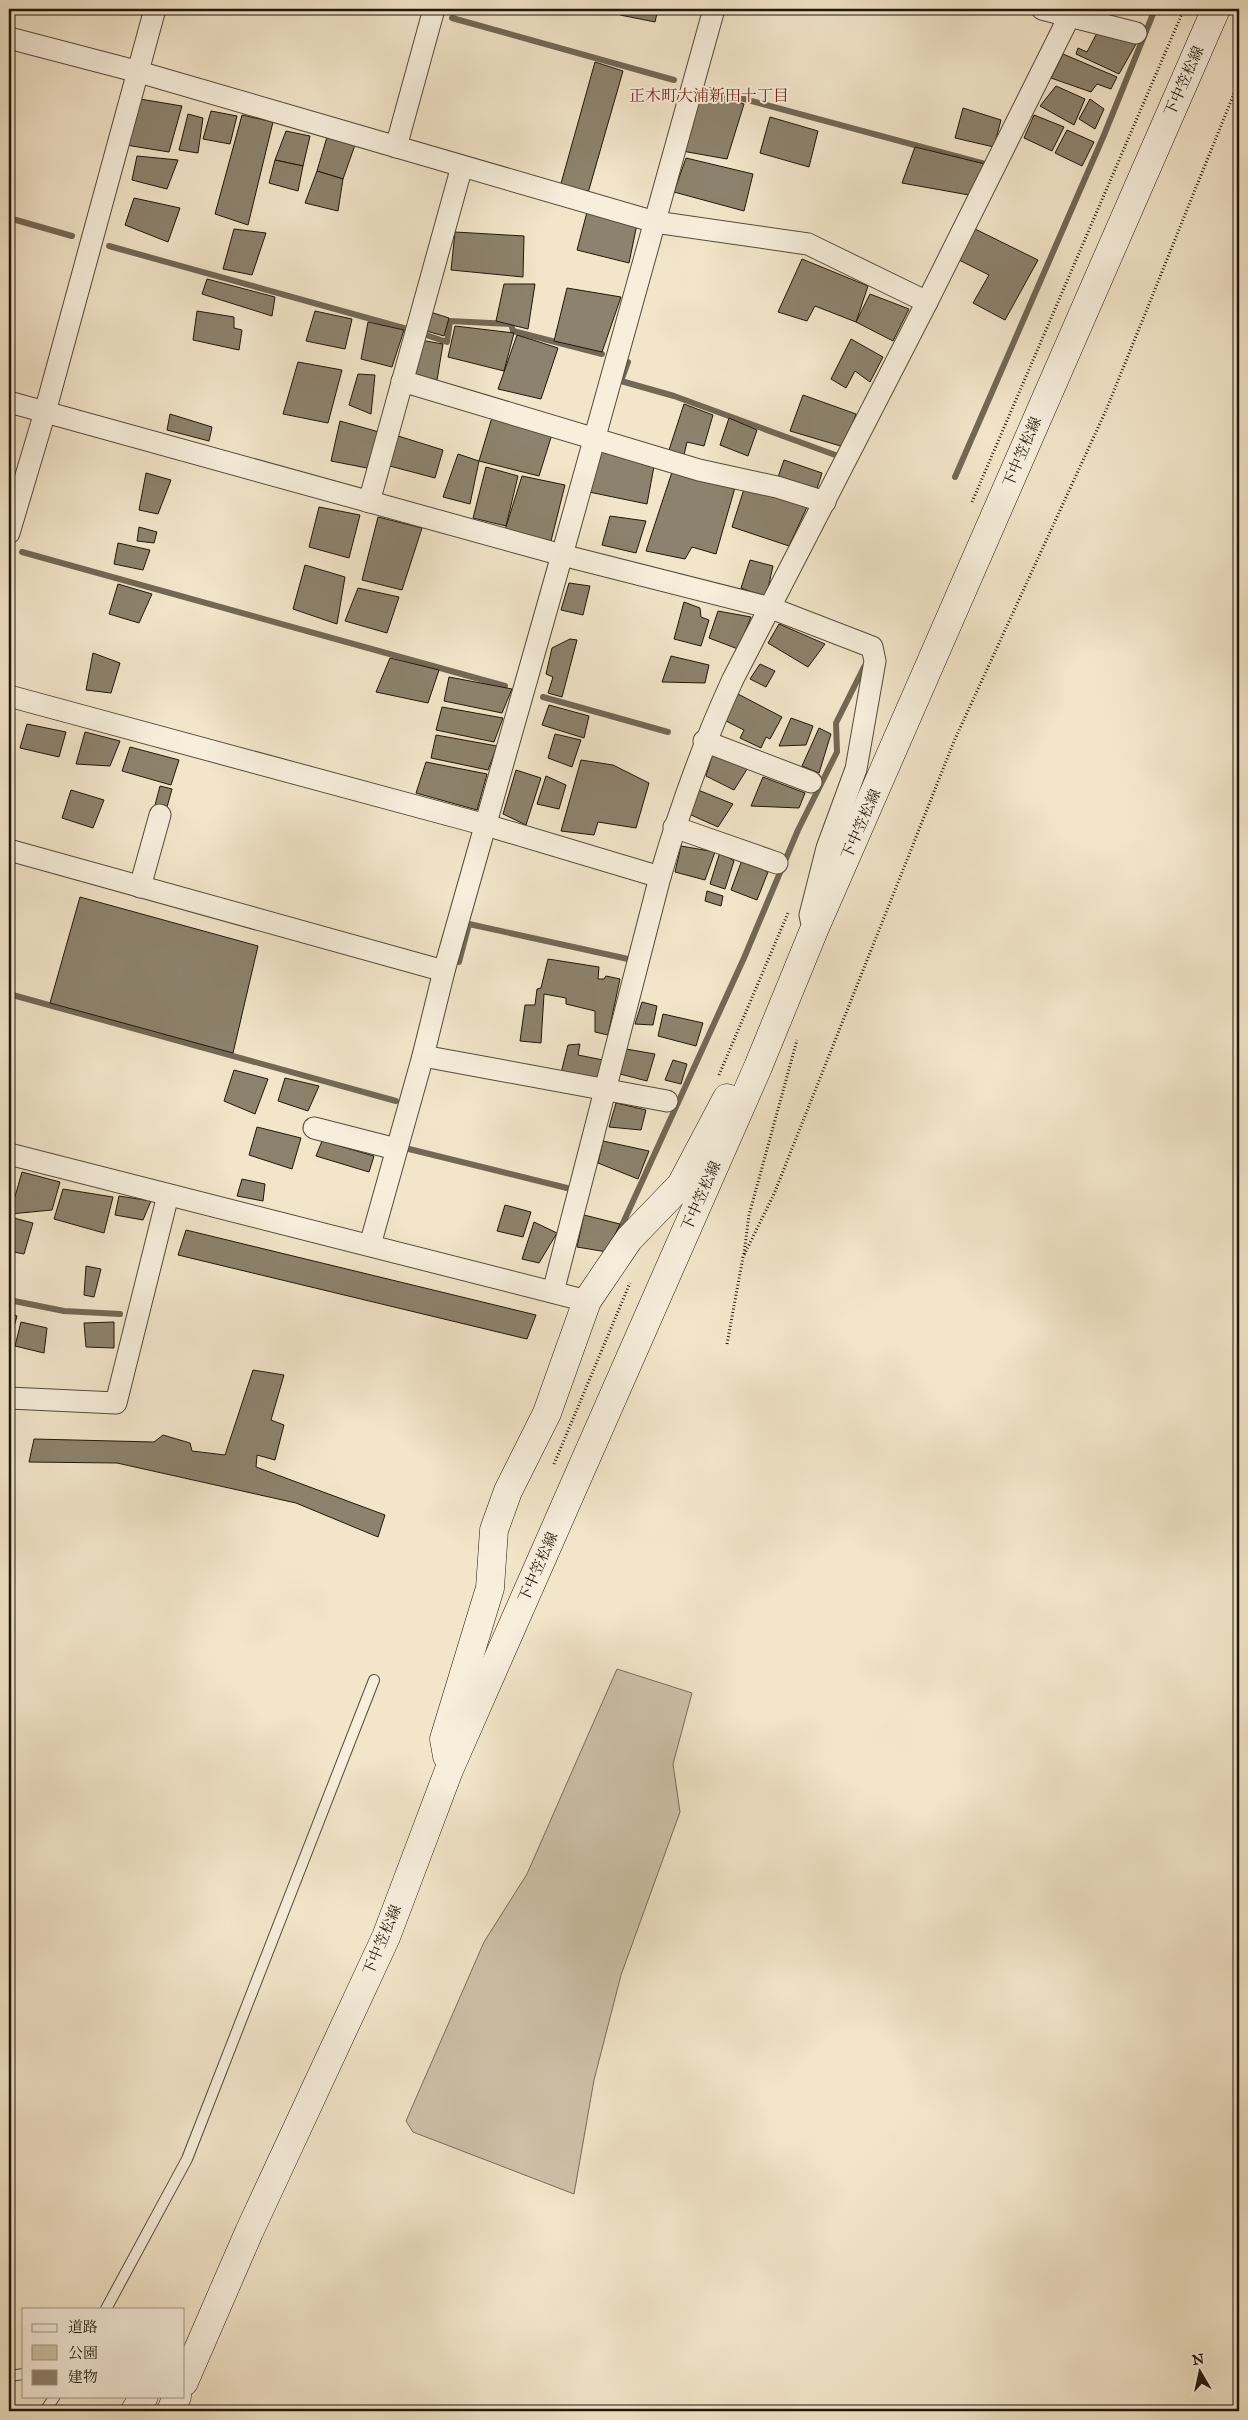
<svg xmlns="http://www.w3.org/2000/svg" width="1248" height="2420" viewBox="0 0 1248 2420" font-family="'IM FELL Great Primer','Noto Serif JP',serif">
<rect width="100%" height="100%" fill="#f2e5c9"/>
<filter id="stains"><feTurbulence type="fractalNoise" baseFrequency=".004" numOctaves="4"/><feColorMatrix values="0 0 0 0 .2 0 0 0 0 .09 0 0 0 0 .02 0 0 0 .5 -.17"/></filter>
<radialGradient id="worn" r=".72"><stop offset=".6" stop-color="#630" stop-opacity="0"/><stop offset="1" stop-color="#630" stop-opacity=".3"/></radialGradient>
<path fill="#cec2a9" stroke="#776c5a" d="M 617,1669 L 692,1693 L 673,1764 L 680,1812 L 621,1975 L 594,2080 L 574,2194 L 413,2132 L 406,2121 L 484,1942 L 527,1874 Z"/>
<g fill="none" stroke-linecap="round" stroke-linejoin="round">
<g stroke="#736856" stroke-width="6">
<path d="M 452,18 L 674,80"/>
<path d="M 711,90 L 985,164"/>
<path d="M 9,218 L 72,236"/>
<path d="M 109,246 L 407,329"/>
<path d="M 423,334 L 447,342 L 450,321 L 511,324 L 513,331 L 602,354"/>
<path d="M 628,362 L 621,381 L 674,396 L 838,456"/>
<path d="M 955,477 L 1104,135 L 1155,9"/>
<path d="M 22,552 L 505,686"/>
<path d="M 543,697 L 668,732"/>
<path d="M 459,962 L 469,924 L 628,959"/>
<path d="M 9,994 L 396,1101"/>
<path d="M 409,1149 L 567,1188"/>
<path d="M 618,1234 L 744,958 L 798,830 L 837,752 L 836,723 L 864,667"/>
<path d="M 9,1300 L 64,1311 L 120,1314"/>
</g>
</g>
<g fill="#8d826d" stroke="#20160a">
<path d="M 622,9 L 658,9 L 655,22 L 620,15 Z"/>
<path d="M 1097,33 L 1136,44 L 1119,74 L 1076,54 L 1078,48 L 1087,52 Z"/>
<path d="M 1063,54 L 1117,77 L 1111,89 L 1097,84 L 1091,92 L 1051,78 Z"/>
<path d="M 595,62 L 623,71 L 588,193 L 560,187 Z"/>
<path d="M 1056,86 L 1085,99 L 1074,125 L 1040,106 Z"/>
<path d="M 703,90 L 744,104 L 727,159 L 682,151 Z"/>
<path d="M 140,99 L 182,106 L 169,152 L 126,145 Z"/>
<path d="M 1090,99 L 1104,109 L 1095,129 L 1079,119 Z"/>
<path d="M 963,108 L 1001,120 L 994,147 L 955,138 Z"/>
<path d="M 211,111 L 237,116 L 230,144 L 203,139 Z"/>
<path d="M 188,114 L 203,118 L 198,153 L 179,150 Z"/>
<path d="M 242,115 L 273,122 L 248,225 L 215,214 Z"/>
<path d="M 1034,115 L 1064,127 L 1052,151 L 1024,138 Z"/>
<path d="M 770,117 L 818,131 L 809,167 L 760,153 Z"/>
<path d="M 1067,130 L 1094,142 L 1082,166 L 1055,153 Z"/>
<path d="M 286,131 L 310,136 L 303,166 L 275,160 Z"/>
<path d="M 327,137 L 355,145 L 343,179 L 317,171 Z"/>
<path d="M 915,147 L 985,164 L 969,195 L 902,183 Z"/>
<path d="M 137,156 L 178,160 L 167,189 L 132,180 Z"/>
<path d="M 686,158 L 753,174 L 744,211 L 674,192 Z"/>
<path d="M 275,160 L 303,166 L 298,191 L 269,183 Z"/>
<path d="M 317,171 L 343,179 L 338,211 L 305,203 Z"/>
<path d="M 134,198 L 180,208 L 168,242 L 125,225 Z"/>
<path d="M 587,212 L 637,224 L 629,263 L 577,250 Z"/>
<path d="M 973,228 L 1038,260 L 1005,320 L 973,303 L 989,275 L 957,259 Z"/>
<path d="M 234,229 L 266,233 L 252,275 L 223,269 Z"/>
<path d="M 455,232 L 524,236 L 523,277 L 451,270 Z"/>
<path d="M 802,259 L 868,286 L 856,322 L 815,306 L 807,321 L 778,312 Z"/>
<path d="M 207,279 L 275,297 L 272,316 L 202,294 Z"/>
<path d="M 504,284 L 535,284 L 528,329 L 496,321 Z"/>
<path d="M 567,288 L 621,297 L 602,352 L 554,341 Z"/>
<path d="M 870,294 L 909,309 L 893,341 L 856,322 Z"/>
<path d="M 197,311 L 234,317 L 234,328 L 242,330 L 239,350 L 193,340 Z"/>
<path d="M 315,311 L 352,319 L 345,349 L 306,341 Z"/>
<path d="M 427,311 L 449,318 L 444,336 L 423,330 Z"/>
<path d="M 368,322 L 404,330 L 392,367 L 361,359 Z"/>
<path d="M 455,326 L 514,333 L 504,371 L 448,357 Z"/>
<path d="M 517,335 L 558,348 L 541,399 L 498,389 Z"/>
<path d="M 851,339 L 883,357 L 870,382 L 855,371 L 846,388 L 831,379 Z"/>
<path d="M 420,340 L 443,344 L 437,380 L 411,374 Z"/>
<path d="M 298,362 L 342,370 L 328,423 L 283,414 Z"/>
<path d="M 358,374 L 375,375 L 371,414 L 349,405 Z"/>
<path d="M 803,395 L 856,414 L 844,447 L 790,431 Z"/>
<path d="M 684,404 L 713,415 L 704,446 L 687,442 L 684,455 L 669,450 Z"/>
<path d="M 170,414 L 212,427 L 209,441 L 167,430 Z"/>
<path d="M 493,414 L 553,431 L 539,476 L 479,461 Z"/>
<path d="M 729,418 L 757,430 L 748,456 L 720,445 Z"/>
<path d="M 340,421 L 379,432 L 367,468 L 331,461 Z"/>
<path d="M 395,435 L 443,450 L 435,478 L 386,465 Z"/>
<path d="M 602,446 L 655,461 L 647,504 L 589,492 Z"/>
<path d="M 458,454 L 479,461 L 470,504 L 443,497 Z"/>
<path d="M 784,460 L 822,473 L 815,495 L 776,483 Z"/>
<path d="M 486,467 L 518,476 L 506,526 L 473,518 Z"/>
<path d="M 673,469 L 736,484 L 716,554 L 692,547 L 685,559 L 646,551 Z"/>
<path d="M 146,473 L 171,480 L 158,514 L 139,510 Z"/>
<path d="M 522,476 L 565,485 L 551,541 L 505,530 Z"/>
<path d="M 744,489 L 808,505 L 789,546 L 732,527 Z"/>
<path d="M 319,507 L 360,515 L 349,558 L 309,547 Z"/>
<path d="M 610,516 L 646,521 L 636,553 L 602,545 Z"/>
<path d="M 378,517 L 422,528 L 402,590 L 362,580 Z"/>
<path d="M 139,527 L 157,532 L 154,543 L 137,541 Z"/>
<path d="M 118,543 L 150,550 L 143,570 L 114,564 Z"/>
<path d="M 750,560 L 773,566 L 766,597 L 741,588 Z"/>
<path d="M 305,565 L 345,577 L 337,624 L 293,609 Z"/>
<path d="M 569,583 L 590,586 L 583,615 L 561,610 Z"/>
<path d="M 118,584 L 152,594 L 139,623 L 109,614 Z"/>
<path d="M 358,588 L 399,597 L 387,633 L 345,621 Z"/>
<path d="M 684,602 L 700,608 L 701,617 L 709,620 L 701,646 L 674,639 Z"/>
<path d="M 718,611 L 751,617 L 738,649 L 709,638 Z"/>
<path d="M 779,624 L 825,644 L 808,667 L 768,643 Z"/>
<path d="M 570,639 L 577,640 L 562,697 L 548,693 L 553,677 L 546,674 L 552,648 Z"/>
<path d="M 93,653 L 120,663 L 111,693 L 86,690 Z"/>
<path d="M 671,656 L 709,665 L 705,683 L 662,682 Z"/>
<path d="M 390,658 L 439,670 L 428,703 L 376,692 Z"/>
<path d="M 760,664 L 775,671 L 766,687 L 750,679 Z"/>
<path d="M 449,677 L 512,689 L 502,713 L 444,701 Z"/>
<path d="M 738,694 L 782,717 L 770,739 L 766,737 L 761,748 L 740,738 L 744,730 L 720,718 Z"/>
<path d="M 549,705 L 589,716 L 584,738 L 542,725 Z"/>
<path d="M 442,707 L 503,718 L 494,742 L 436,730 Z"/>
<path d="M 791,718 L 813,726 L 806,745 L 779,746 Z"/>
<path d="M 27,724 L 66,732 L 59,757 L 20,748 Z"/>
<path d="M 819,728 L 831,734 L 819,773 L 802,766 Z"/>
<path d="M 85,732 L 120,741 L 110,766 L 76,764 Z"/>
<path d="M 555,734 L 581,740 L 572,767 L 548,758 Z"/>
<path d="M 436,735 L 497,746 L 488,770 L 431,758 Z"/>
<path d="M 130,747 L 179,760 L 171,785 L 122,771 Z"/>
<path d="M 713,753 L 749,766 L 734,790 L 706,776 Z"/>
<path d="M 581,760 L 613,765 L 649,783 L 636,828 L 598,822 L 594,835 L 561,831 Z"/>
<path d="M 426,762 L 487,774 L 477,810 L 416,793 Z"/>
<path d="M 516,770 L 541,778 L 526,825 L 503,814 Z"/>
<path d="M 546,776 L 566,785 L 559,809 L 537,804 Z"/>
<path d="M 763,777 L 805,793 L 799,808 L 751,806 Z"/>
<path d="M 160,786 L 172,789 L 167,807 L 154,809 Z"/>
<path d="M 71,790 L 104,800 L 93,828 L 62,818 Z"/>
<path d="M 698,790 L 733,804 L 718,827 L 689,814 Z"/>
<path d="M 681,846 L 715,852 L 705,880 L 675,872 Z"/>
<path d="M 720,852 L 734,861 L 725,889 L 710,884 Z"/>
<path d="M 742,860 L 768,872 L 757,900 L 731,890 Z"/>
<path d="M 707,891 L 723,896 L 721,906 L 705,901 Z"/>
<path d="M 80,897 L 258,946 L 233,1053 L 50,1003 Z"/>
<path d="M 548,959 L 599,967 L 598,979 L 604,979 L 606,976 L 620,979 L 608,1035 L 595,1032 L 595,1011 L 566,1004 L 566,998 L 544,994 L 541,1043 L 520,1041 L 525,1005 L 535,1005 L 537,989 L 541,988 Z"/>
<path d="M 642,1002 L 657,1006 L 653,1025 L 635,1024 Z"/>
<path d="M 663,1014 L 703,1023 L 696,1046 L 658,1036 Z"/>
<path d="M 580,1044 L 578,1055 L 603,1060 L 599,1081 L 561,1073 L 568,1045 Z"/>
<path d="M 626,1049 L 655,1054 L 647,1081 L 620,1074 Z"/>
<path d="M 673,1060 L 687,1064 L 681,1084 L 665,1080 Z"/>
<path d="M 234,1070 L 268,1079 L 255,1114 L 224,1101 Z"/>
<path d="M 285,1078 L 319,1086 L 308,1111 L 278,1101 Z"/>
<path d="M 616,1103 L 646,1110 L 641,1130 L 609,1127 Z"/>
<path d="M 257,1127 L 301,1138 L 292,1169 L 249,1155 Z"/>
<path d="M 322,1141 L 374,1156 L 369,1172 L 316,1156 Z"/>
<path d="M 603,1141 L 649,1151 L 638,1179 L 598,1163 Z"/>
<path d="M 22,1172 L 60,1182 L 52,1210 L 10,1214 Z"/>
<path d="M 242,1179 L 265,1184 L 263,1201 L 237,1196 Z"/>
<path d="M 63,1189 L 113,1197 L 104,1233 L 54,1219 Z"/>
<path d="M 119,1196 L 151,1201 L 143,1220 L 115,1215 Z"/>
<path d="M 505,1205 L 531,1212 L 523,1237 L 497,1231 Z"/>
<path d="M 584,1215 L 620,1224 L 607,1252 L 577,1247 Z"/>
<path d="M 10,1217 L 33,1223 L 24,1254 L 9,1251 Z"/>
<path d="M 534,1222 L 557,1233 L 539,1263 L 522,1259 Z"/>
<path d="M 186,1230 L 536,1315 L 527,1339 L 178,1255 Z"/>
<path d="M 86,1266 L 101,1269 L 94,1297 L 84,1295 Z"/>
<path d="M 9,1312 L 17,1316 L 10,1341 L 9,1341 Z"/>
<path d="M 21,1322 L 47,1328 L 44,1353 L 15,1346 Z"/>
<path d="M 114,1322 L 114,1348 L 86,1347 L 84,1323 Z"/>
<path d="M 253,1370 L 284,1375 L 271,1420 L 284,1425 L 275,1460 L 257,1455 L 256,1467 L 385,1515 L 378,1537 L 296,1503 L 117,1463 L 29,1462 L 34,1439 L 154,1442 L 163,1435 L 190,1443 L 192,1451 L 225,1455 Z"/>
</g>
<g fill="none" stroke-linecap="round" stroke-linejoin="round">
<defs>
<g id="service">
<path d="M 106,2309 L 187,2159 L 374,1680"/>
<path d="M 9,2376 L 24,2374"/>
<path d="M 45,2411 L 55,2396"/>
</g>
<g id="minor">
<path d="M 1042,9 L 1136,33"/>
<path d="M 9,38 L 139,72 L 655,222 L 808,244 L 927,302"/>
<path d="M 396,147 L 434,9"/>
<path d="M 402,381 L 699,470 L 777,487 L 825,502"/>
<path d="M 9,402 L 562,555 L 771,608 L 872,647 L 875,661 L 856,769 L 827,848 L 810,915 L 811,920"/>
<path d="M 369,502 L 462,166"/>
<path d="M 9,533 L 45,412 L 155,9"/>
<path d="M 9,696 L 486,825 L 660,877"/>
<path d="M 704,741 L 811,782"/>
<path d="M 674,827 L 777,863"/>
<path d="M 9,850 L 444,971"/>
<path d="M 140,887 L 160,815"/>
<path d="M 423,1056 L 667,1101"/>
<path d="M 314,1128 L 396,1149"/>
<path d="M 9,1154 L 587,1301"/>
<path d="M 370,1245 L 423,1056 L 444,971 L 562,555 L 714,9"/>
<path d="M 553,1292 L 660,877 C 680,808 703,744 733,679 L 927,302 L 1073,9"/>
<path d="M 9,1398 L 116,1403 L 168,1195"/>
</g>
<g id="secondary">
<path d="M 447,1756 L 444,1739 L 490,1588 L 494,1530 L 508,1491 L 547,1413 L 587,1301 L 629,1239 L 681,1185 L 727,1098"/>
<path d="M 184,2382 L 249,2232 L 386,1937 L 449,1770 L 758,1067 L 814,930 L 1216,9"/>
<path d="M 135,2411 L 144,2396"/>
<path d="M 171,2411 L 177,2396"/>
</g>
</defs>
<use href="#service" stroke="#544a3a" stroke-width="12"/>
<use href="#minor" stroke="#544a3a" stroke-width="23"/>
<use href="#secondary" stroke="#20160a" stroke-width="29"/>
<g stroke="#20160a" stroke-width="3" stroke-dasharray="1 2.5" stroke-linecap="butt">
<path d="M 972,502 L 1184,9"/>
<path d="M 719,1075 L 788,913"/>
<path d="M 744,1254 L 749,1215 L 797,1040"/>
<path d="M 727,1344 L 743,1257 L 774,1194 L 955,739 L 1107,408 L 1239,81"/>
<path d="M 554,1464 L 630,1283"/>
</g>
<use href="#service" stroke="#f7eedc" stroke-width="10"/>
<use href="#minor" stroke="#f7eedc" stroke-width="21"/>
<use href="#secondary" stroke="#f7eedc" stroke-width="28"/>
</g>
<g text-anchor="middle" stroke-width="4" stroke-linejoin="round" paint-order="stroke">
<g font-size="15" fill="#20160a" stroke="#f7eedc">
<text transform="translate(1184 81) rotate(-66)" y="5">下中笠松線</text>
<text transform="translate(1022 452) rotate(-67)" y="5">下中笠松線</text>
<text transform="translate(861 824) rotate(-66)" y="5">下中笠松線</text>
<text transform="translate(701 1196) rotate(-66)" y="5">下中笠松線</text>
<text transform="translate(538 1567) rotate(-66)" y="5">下中笠松線</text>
<text transform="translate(382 1940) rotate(-67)" y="5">下中笠松線</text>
</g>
<g font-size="16" fill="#7a1f14" stroke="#f7eedc">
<text x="709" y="101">正木町大浦新田十丁目</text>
</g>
</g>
<rect width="1248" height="2420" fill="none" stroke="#f2e5c9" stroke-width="30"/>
<rect x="10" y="10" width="1228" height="2400" fill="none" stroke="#20160a" stroke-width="2.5"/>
<rect x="15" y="15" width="1218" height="2390" fill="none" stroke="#20160a"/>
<rect x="22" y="2308" width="162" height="90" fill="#f7eedc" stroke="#a19888"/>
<rect x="32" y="2324" width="25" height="8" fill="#f7eedc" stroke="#a19888"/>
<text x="68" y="2332" font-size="15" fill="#20160a">道路</text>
<rect x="32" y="2345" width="25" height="15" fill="#cec2a9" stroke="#a19888"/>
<text x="68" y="2358" font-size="15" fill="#20160a">公園</text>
<rect x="32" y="2370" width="25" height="15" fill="#8d826d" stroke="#a19888"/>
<text x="68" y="2382" font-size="15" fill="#20160a">建物</text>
<g transform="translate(1200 2372) rotate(351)" stroke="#f7eedc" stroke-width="4" paint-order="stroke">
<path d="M0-4L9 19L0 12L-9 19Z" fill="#20160a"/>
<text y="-8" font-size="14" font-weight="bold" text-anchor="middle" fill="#20160a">N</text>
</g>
<rect width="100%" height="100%" filter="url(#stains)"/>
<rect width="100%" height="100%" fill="url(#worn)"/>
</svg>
